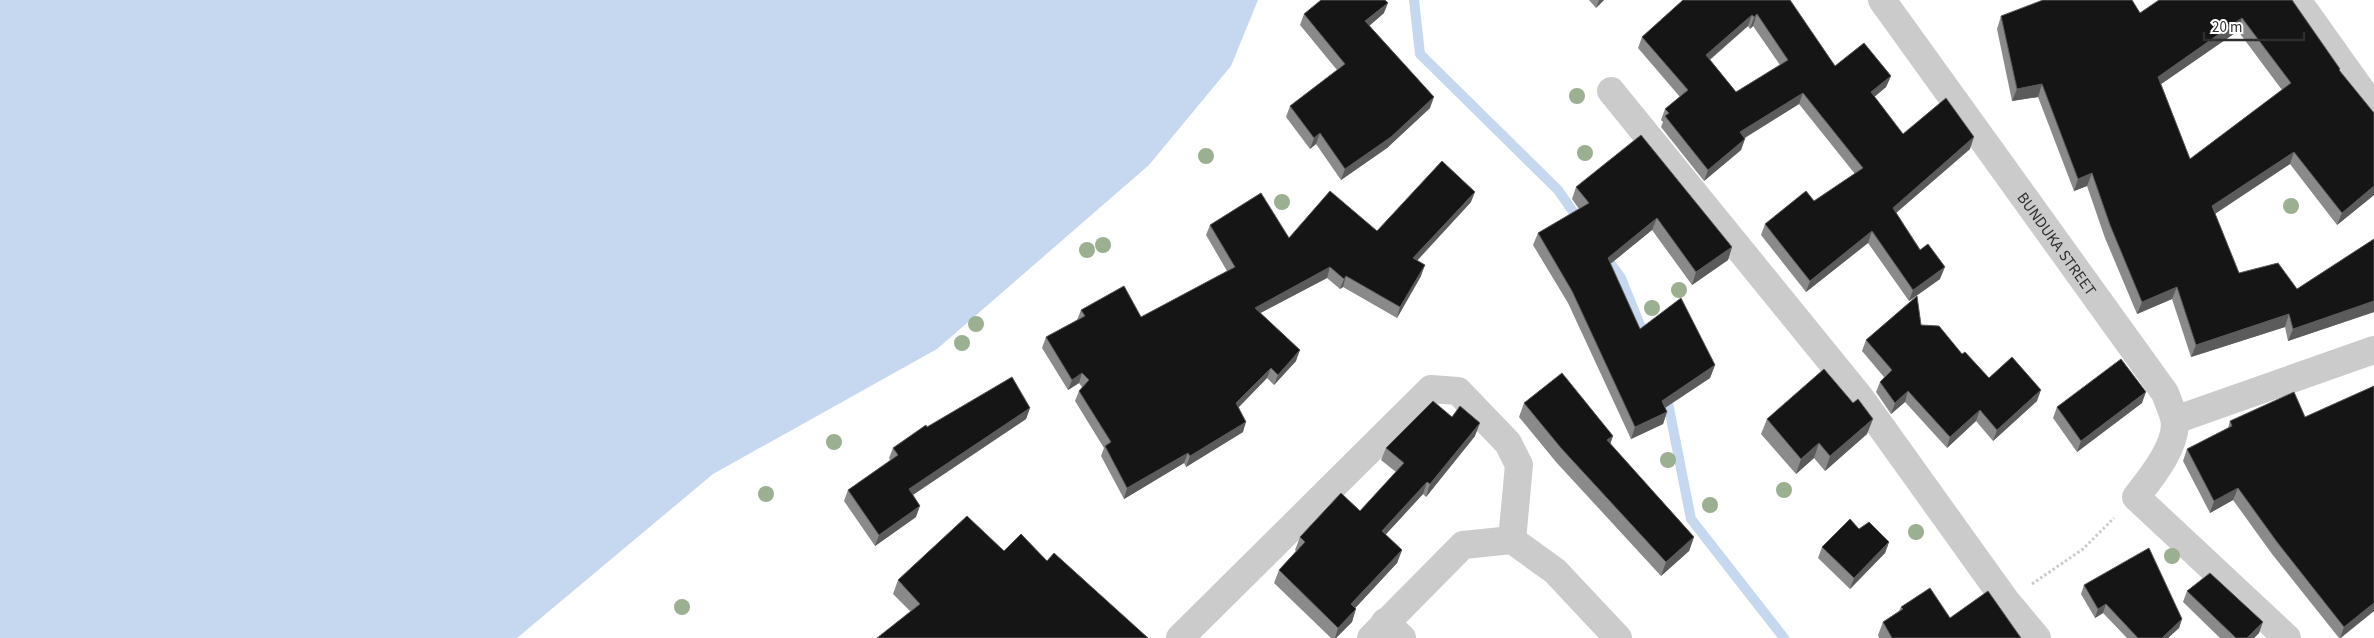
<svg xmlns="http://www.w3.org/2000/svg" width="2374" height="638" viewBox="0 0 2374 638" font-family="'Source Sans 3',sans-serif">
<rect width="100%" height="100%" fill="#fff"/>
<path fill="#c5d8ef" d="M 0,0 L 1258,0 L 1231,66 L 1149,165 L 937,349 L 713,474 L 517,638 L 0,638 Z"/>
<g fill="none" stroke-linecap="round" stroke-linejoin="round">
<g stroke="#c5d8ef" stroke-width="10">
<path d="M 1414,0 L 1420,54 L 1558,190 L 1581,223"/>
<path d="M 1603,253 L 1621,278 L 1646,340"/>
<path d="M 1666,393 L 1691,519 L 1784,638"/>
</g>
<path stroke="#cbcbcb" stroke-width="3" stroke-dasharray="2.5 2.5" stroke-linecap="butt" d="M 2032,584 L 2083,549 L 2114,518"/>
<g stroke="#cbcbcb" stroke-width="28">
<path id="s1" d="M 1882,0 L 2165,393 C 2168,401 2172,410 2174,418 C 2180,443 2150,479 2136,497 L 2287,638"/>
<path d="M 2297,0 L 2374,108"/>
<path d="M 1611,91 L 1859,396 L 2006,601 L 2037,638"/>
<path d="M 2175,420 L 2374,350"/>
<path d="M 1385,622 L 1402,638"/>
<path d="M 1180,638 L 1431,389 L 1458,391 L 1508,443 L 1519,465 L 1512,540"/>
<path d="M 1371,638 L 1463,545 L 1512,540 L 1555,571 L 1618,638"/>
</g>
</g>
<g fill="#9baf91">
<circle cx="1577" cy="96" r="8"/>
<circle cx="1585" cy="153" r="8"/>
<circle cx="1206" cy="156" r="8"/>
<circle cx="1282" cy="202" r="8"/>
<circle cx="2291" cy="206" r="8"/>
<circle cx="1103" cy="245" r="8"/>
<circle cx="1087" cy="250" r="8"/>
<circle cx="1679" cy="290" r="8"/>
<circle cx="1652" cy="308" r="8"/>
<circle cx="976" cy="324" r="8"/>
<circle cx="962" cy="343" r="8"/>
<circle cx="834" cy="442" r="8"/>
<circle cx="1668" cy="460" r="8"/>
<circle cx="1784" cy="490" r="8"/>
<circle cx="766" cy="494" r="8"/>
<circle cx="1710" cy="505" r="8"/>
<circle cx="1916" cy="532" r="8"/>
<circle cx="2172" cy="556" r="8"/>
<circle cx="682" cy="607" r="8"/>
</g>
<g fill="#8a8a8a" fill-rule="evenodd">
<path d="M 1589,0 L 1604,0 L 1596,8 Z"/>
<path d="M 1790,0 L 1835,66 L 1891,76 L 1886,87 L 1874,97 L 1903,134 L 1970,149 L 1896,213 L 1940,279 L 1909,301 L 1868,243 L 1806,292 L 1761,235 L 1765,224 L 1814,201 L 1855,174 L 1799,104 L 1745,138 L 1741,150 L 1704,181 L 1661,127 L 1663,122 L 1661,120 L 1665,109 L 1680,97 L 1638,48 L 1642,37 ZM 1748,26 L 1750,29 L 1753,26 L 1780,65 L 1736,92 L 1710,60 Z"/>
<path d="M 2292,0 L 2340,71 L 2374,195 L 2337,225 L 2290,164 L 2215,214 L 2239,273 L 2297,289 L 2374,239 L 2374,312 L 2288,341 L 2285,327 L 2191,357 L 2172,299 L 2137,314 L 2105,238 L 2087,186 L 2074,191 L 2038,97 L 2012,101 L 1997,29 L 2001,16 L 2140,13 ZM 2238,31 L 2282,90 L 2190,159 L 2161,84 Z"/>
<path d="M 1384,13 L 1369,26 L 1430,108 L 1387,148 L 1341,180 L 1316,144 L 1310,149 L 1286,117 L 1290,106 L 1337,70 L 1300,25 L 1304,14 Z"/>
<path d="M 1576,187 L 1732,247 L 1728,260 L 1692,285 L 1652,230 L 1610,264 L 1640,329 L 1715,365 L 1710,378 L 1665,408 L 1667,412 L 1663,424 L 1631,439 L 1568,303 L 1533,245 L 1538,233 L 1579,209 L 1572,199 Z"/>
<path d="M 1471,202 L 1417,261 L 1421,276 L 1397,318 L 1343,287 L 1340,289 L 1327,278 L 1260,313 L 1296,361 L 1274,385 L 1267,378 L 1239,407 L 1243,432 L 1186,467 L 1184,463 L 1124,499 L 1101,456 L 1104,448 L 1075,401 L 1079,391 L 1082,387 L 1079,383 L 1068,390 L 1042,348 L 1046,337 L 1077,320 L 1081,310 L 1141,317 L 1227,271 L 1206,235 L 1210,225 L 1289,238 L 1377,231 Z"/>
<path d="M 1921,325 L 1962,354 L 1989,378 L 2037,401 L 1993,441 L 1976,421 L 1947,448 L 1905,402 L 1891,414 L 1876,392 L 1880,382 L 1884,377 L 1862,351 L 1866,340 Z"/>
<path d="M 2374,386 L 2374,611 L 2341,638 L 2339,638 L 2272,554 L 2233,500 L 2210,513 L 2183,461 L 2187,449 L 2228,428 L 2230,421 L 2305,417 Z"/>
<path d="M 1524,403 L 1613,436 L 1610,444 L 1694,537 L 1689,551 L 1661,576 L 1556,462 L 1519,417 Z"/>
<path d="M 2142,403 L 2077,452 L 2053,418 L 2057,407 Z"/>
<path d="M 1030,408 L 1026,419 L 913,495 L 916,517 L 875,546 L 844,501 L 848,490 L 891,461 L 889,458 L 893,448 L 927,427 Z"/>
<path d="M 1452,417 L 1475,436 L 1426,497 L 1423,494 L 1385,535 L 1402,550 L 1397,563 L 1355,608 L 1352,622 L 1336,638 L 1331,638 L 1274,583 L 1279,570 L 1296,551 L 1295,550 L 1300,537 L 1360,511 L 1396,472 L 1381,460 L 1386,448 Z"/>
<path d="M 1767,419 L 1867,434 L 1825,471 L 1814,458 L 1796,474 L 1761,434 Z"/>
<path d="M 1859,529 L 1889,542 L 1885,553 L 1850,589 L 1818,558 L 1822,547 Z"/>
<path d="M 1004,551 L 1047,561 L 910,611 L 893,594 L 898,580 Z"/>
<path d="M 2084,585 L 2182,619 L 2179,628 L 2168,638 L 2127,638 L 2103,613 L 2095,618 L 2081,594 Z"/>
<path d="M 2187,591 L 2259,633 L 2254,638 L 2220,638 L 2183,602 Z"/>
<path d="M 1901,607 L 1950,618 L 2021,638 L 1879,638 L 1878,635 L 1883,622 L 1899,611 Z"/>
</g>
<g fill="#5b5b5b">
<path d="M 1599,0 L 1604,0 L 1596,8 Z"/>
<path d="M 1388,3 L 1384,13 L 1362,32 L 1365,21 Z"/>
<path d="M 1757,14 L 1753,26 L 1750,29 L 1754,17 Z"/>
<path d="M 1752,15 L 1748,26 L 1702,66 L 1706,55 Z"/>
<path d="M 2242,18 L 2238,31 L 2154,89 L 2158,77 Z"/>
<path d="M 1891,76 L 1886,87 L 1866,104 L 1871,92 Z"/>
<path d="M 2042,84 L 2038,97 L 2012,101 L 2017,89 Z"/>
<path d="M 1803,93 L 1799,104 L 1736,143 L 1740,132 Z"/>
<path d="M 1434,97 L 1430,108 L 1387,148 L 1341,180 L 1345,169 Z"/>
<path d="M 1320,133 L 1316,144 L 1310,149 L 1314,138 Z"/>
<path d="M 1974,137 L 1970,149 L 1889,219 L 1893,208 Z"/>
<path d="M 1745,139 L 1741,150 L 1704,181 L 1708,170 Z"/>
<path d="M 2294,152 L 2290,164 L 2207,219 L 2212,206 Z"/>
<path d="M 2092,173 L 2087,186 L 2074,191 L 2078,179 Z"/>
<path d="M 2374,186 L 2374,195 L 2337,225 L 2342,213 Z"/>
<path d="M 1475,192 L 1471,202 L 1409,269 L 1413,258 Z"/>
<path d="M 1657,218 L 1652,230 L 1603,270 L 1608,258 Z"/>
<path d="M 1872,231 L 1868,243 L 1806,292 L 1810,281 Z"/>
<path d="M 1732,247 L 1728,260 L 1692,285 L 1696,272 Z"/>
<path d="M 1425,265 L 1421,276 L 1397,318 L 1400,307 Z"/>
<path d="M 1330,267 L 1327,278 L 1251,318 L 1255,308 Z"/>
<path d="M 1945,267 L 1940,279 L 1909,301 L 1913,290 Z"/>
<path d="M 1346,276 L 1343,287 L 1340,289 L 1344,279 Z"/>
<path d="M 2177,287 L 2172,299 L 2137,314 L 2142,302 Z"/>
<path d="M 2374,301 L 2374,312 L 2288,341 L 2293,329 Z"/>
<path d="M 2289,314 L 2285,327 L 2191,357 L 2196,345 Z"/>
<path d="M 1300,350 L 1296,361 L 1274,385 L 1278,375 Z"/>
<path d="M 1715,365 L 1710,378 L 1657,413 L 1662,401 Z"/>
<path d="M 1271,368 L 1267,378 L 1233,413 L 1236,403 Z"/>
<path d="M 1082,373 L 1079,383 L 1068,390 L 1072,380 Z"/>
<path d="M 2041,390 L 2037,401 L 1993,441 L 1997,430 Z"/>
<path d="M 1908,391 L 1905,402 L 1891,414 L 1895,403 Z"/>
<path d="M 2146,392 L 2142,403 L 2077,452 L 2081,441 Z"/>
<path d="M 1030,408 L 1026,419 L 905,500 L 909,489 Z"/>
<path d="M 1980,410 L 1976,421 L 1947,448 L 1950,437 Z"/>
<path d="M 1667,412 L 1663,424 L 1631,439 L 1635,427 Z"/>
<path d="M 1873,419 L 1867,434 L 1825,471 L 1830,456 Z"/>
<path d="M 1246,422 L 1243,432 L 1186,467 L 1190,456 Z"/>
<path d="M 1480,423 L 1475,436 L 1426,497 L 1430,484 Z"/>
<path d="M 1613,436 L 1608,450 L 1607,440 Z"/>
<path d="M 1819,443 L 1814,458 L 1796,474 L 1801,459 Z"/>
<path d="M 1188,453 L 1184,463 L 1124,499 L 1127,488 Z"/>
<path d="M 1427,482 L 1423,494 L 1377,544 L 1382,531 Z"/>
<path d="M 2238,488 L 2233,500 L 2210,513 L 2214,501 Z"/>
<path d="M 920,506 L 916,517 L 875,546 L 879,535 Z"/>
<path d="M 1694,537 L 1689,551 L 1661,576 L 1666,562 Z"/>
<path d="M 1889,542 L 1885,553 L 1850,589 L 1854,578 Z"/>
<path d="M 1402,550 L 1397,563 L 1347,617 L 1351,604 Z"/>
<path d="M 2374,603 L 2374,611 L 2340,638 L 2344,627 Z"/>
<path d="M 2106,604 L 2103,613 L 2095,618 L 2098,609 Z"/>
<path d="M 1356,609 L 1352,622 L 1336,638 L 1335,638 L 1338,628 Z"/>
<path d="M 2182,619 L 2179,628 L 2168,638 L 2162,638 Z"/>
<path d="M 2263,622 L 2259,633 L 2254,638 L 2247,638 Z"/>
</g>
<g fill="#151515" stroke="#5b5b5b" fill-rule="evenodd">
<path d="M 1321,0 L 1385,0 L 1388,3 L 1365,21 L 1434,97 L 1391,137 L 1345,169 L 1320,133 L 1314,138 L 1290,106 L 1345,64 L 1304,14 Z"/>
<path d="M 1683,0 L 1790,0 L 1835,66 L 1864,43 L 1891,76 L 1871,92 L 1903,134 L 1946,98 L 1974,137 L 1893,208 L 1920,250 L 1928,244 L 1945,267 L 1913,290 L 1872,231 L 1810,281 L 1765,224 L 1806,191 L 1814,201 L 1863,168 L 1803,93 L 1740,132 L 1745,139 L 1708,170 L 1665,116 L 1669,113 L 1665,109 L 1688,90 L 1642,37 ZM 1757,14 L 1788,60 L 1736,92 L 1706,55 L 1752,15 L 1754,17 Z"/>
<path d="M 2043,0 L 2132,0 L 2140,13 L 2159,0 L 2292,0 L 2340,69 L 2339,70 L 2374,113 L 2374,186 L 2342,213 L 2294,152 L 2212,206 L 2239,273 L 2278,263 L 2297,289 L 2374,239 L 2374,301 L 2293,329 L 2289,314 L 2196,345 L 2177,287 L 2142,302 L 2110,225 L 2092,173 L 2078,179 L 2042,84 L 2017,89 L 2001,16 ZM 2242,18 L 2291,83 L 2190,159 L 2158,77 Z"/>
<path d="M 1641,135 L 1732,247 L 1696,272 L 1657,218 L 1608,258 L 1640,329 L 1681,298 L 1715,365 L 1662,401 L 1667,412 L 1635,427 L 1572,291 L 1538,233 L 1589,203 L 1576,187 Z"/>
<path d="M 1442,161 L 1475,192 L 1413,258 L 1425,265 L 1400,307 L 1346,276 L 1344,279 L 1330,267 L 1255,308 L 1300,350 L 1278,375 L 1271,368 L 1236,403 L 1246,422 L 1190,456 L 1188,453 L 1127,488 L 1105,446 L 1111,442 L 1079,391 L 1089,380 L 1082,373 L 1072,380 L 1046,337 L 1085,316 L 1081,310 L 1124,286 L 1141,317 L 1235,267 L 1210,225 L 1261,193 L 1289,238 L 1330,191 L 1377,231 Z"/>
<path d="M 1917,296 L 1921,325 L 1939,326 L 1962,354 L 1965,352 L 1989,378 L 2012,357 L 2041,390 L 1997,430 L 1980,410 L 1950,437 L 1908,391 L 1895,403 L 1880,382 L 1892,370 L 1866,340 Z"/>
<path d="M 2121,359 L 2146,392 L 2081,441 L 2057,407 Z"/>
<path d="M 1824,369 L 1853,403 L 1858,399 L 1873,419 L 1830,456 L 1819,443 L 1801,459 L 1767,419 Z"/>
<path d="M 1562,373 L 1613,436 L 1607,440 L 1694,537 L 1666,562 L 1561,448 L 1524,403 Z"/>
<path d="M 1012,377 L 1030,408 L 909,489 L 920,506 L 879,535 L 848,490 L 898,455 L 893,448 L 926,425 L 927,427 Z"/>
<path d="M 2374,386 L 2374,603 L 2344,627 L 2277,542 L 2238,488 L 2214,501 L 2187,449 L 2232,426 L 2230,421 L 2294,392 L 2305,417 Z"/>
<path d="M 1433,401 L 1452,417 L 1460,406 L 1480,423 L 1430,484 L 1427,482 L 1382,531 L 1402,550 L 1351,604 L 1356,609 L 1338,628 L 1279,570 L 1305,542 L 1300,537 L 1341,493 L 1360,511 L 1404,463 L 1386,448 Z"/>
<path d="M 967,516 L 1004,551 L 1021,534 L 1047,561 L 1054,553 L 1148,638 L 877,638 L 920,604 L 898,580 Z"/>
<path d="M 1850,519 L 1859,529 L 1869,522 L 1889,542 L 1854,578 L 1822,547 Z"/>
<path d="M 2149,548 L 2182,619 L 2162,638 L 2138,638 L 2106,604 L 2098,609 L 2084,585 Z"/>
<path d="M 2210,573 L 2263,622 L 2247,638 L 2236,638 L 2187,591 Z"/>
<path d="M 1930,588 L 1950,618 L 1988,591 L 2021,638 L 1892,638 L 1883,622 L 1903,609 L 1901,607 Z"/>
</g>
<g text-anchor="middle" stroke-width="5" stroke-linejoin="round" paint-order="stroke">
<g font-size="16" fill="#2e2e2e" stroke="#fff">
<text dy="6" stroke="none"><textPath href="#s1" startOffset="300">BUNDUKA STREET</textPath></text>
</g>
</g>
<path d="M2204 32v8h100v-8" fill="none" stroke="#2e2e2e" stroke-width="2.5"/>
<text x="2212" y="32" font-size="15" fill="#2e2e2e" stroke="#ffffff" stroke-width="4" paint-order="stroke">20 m</text>
</svg>
